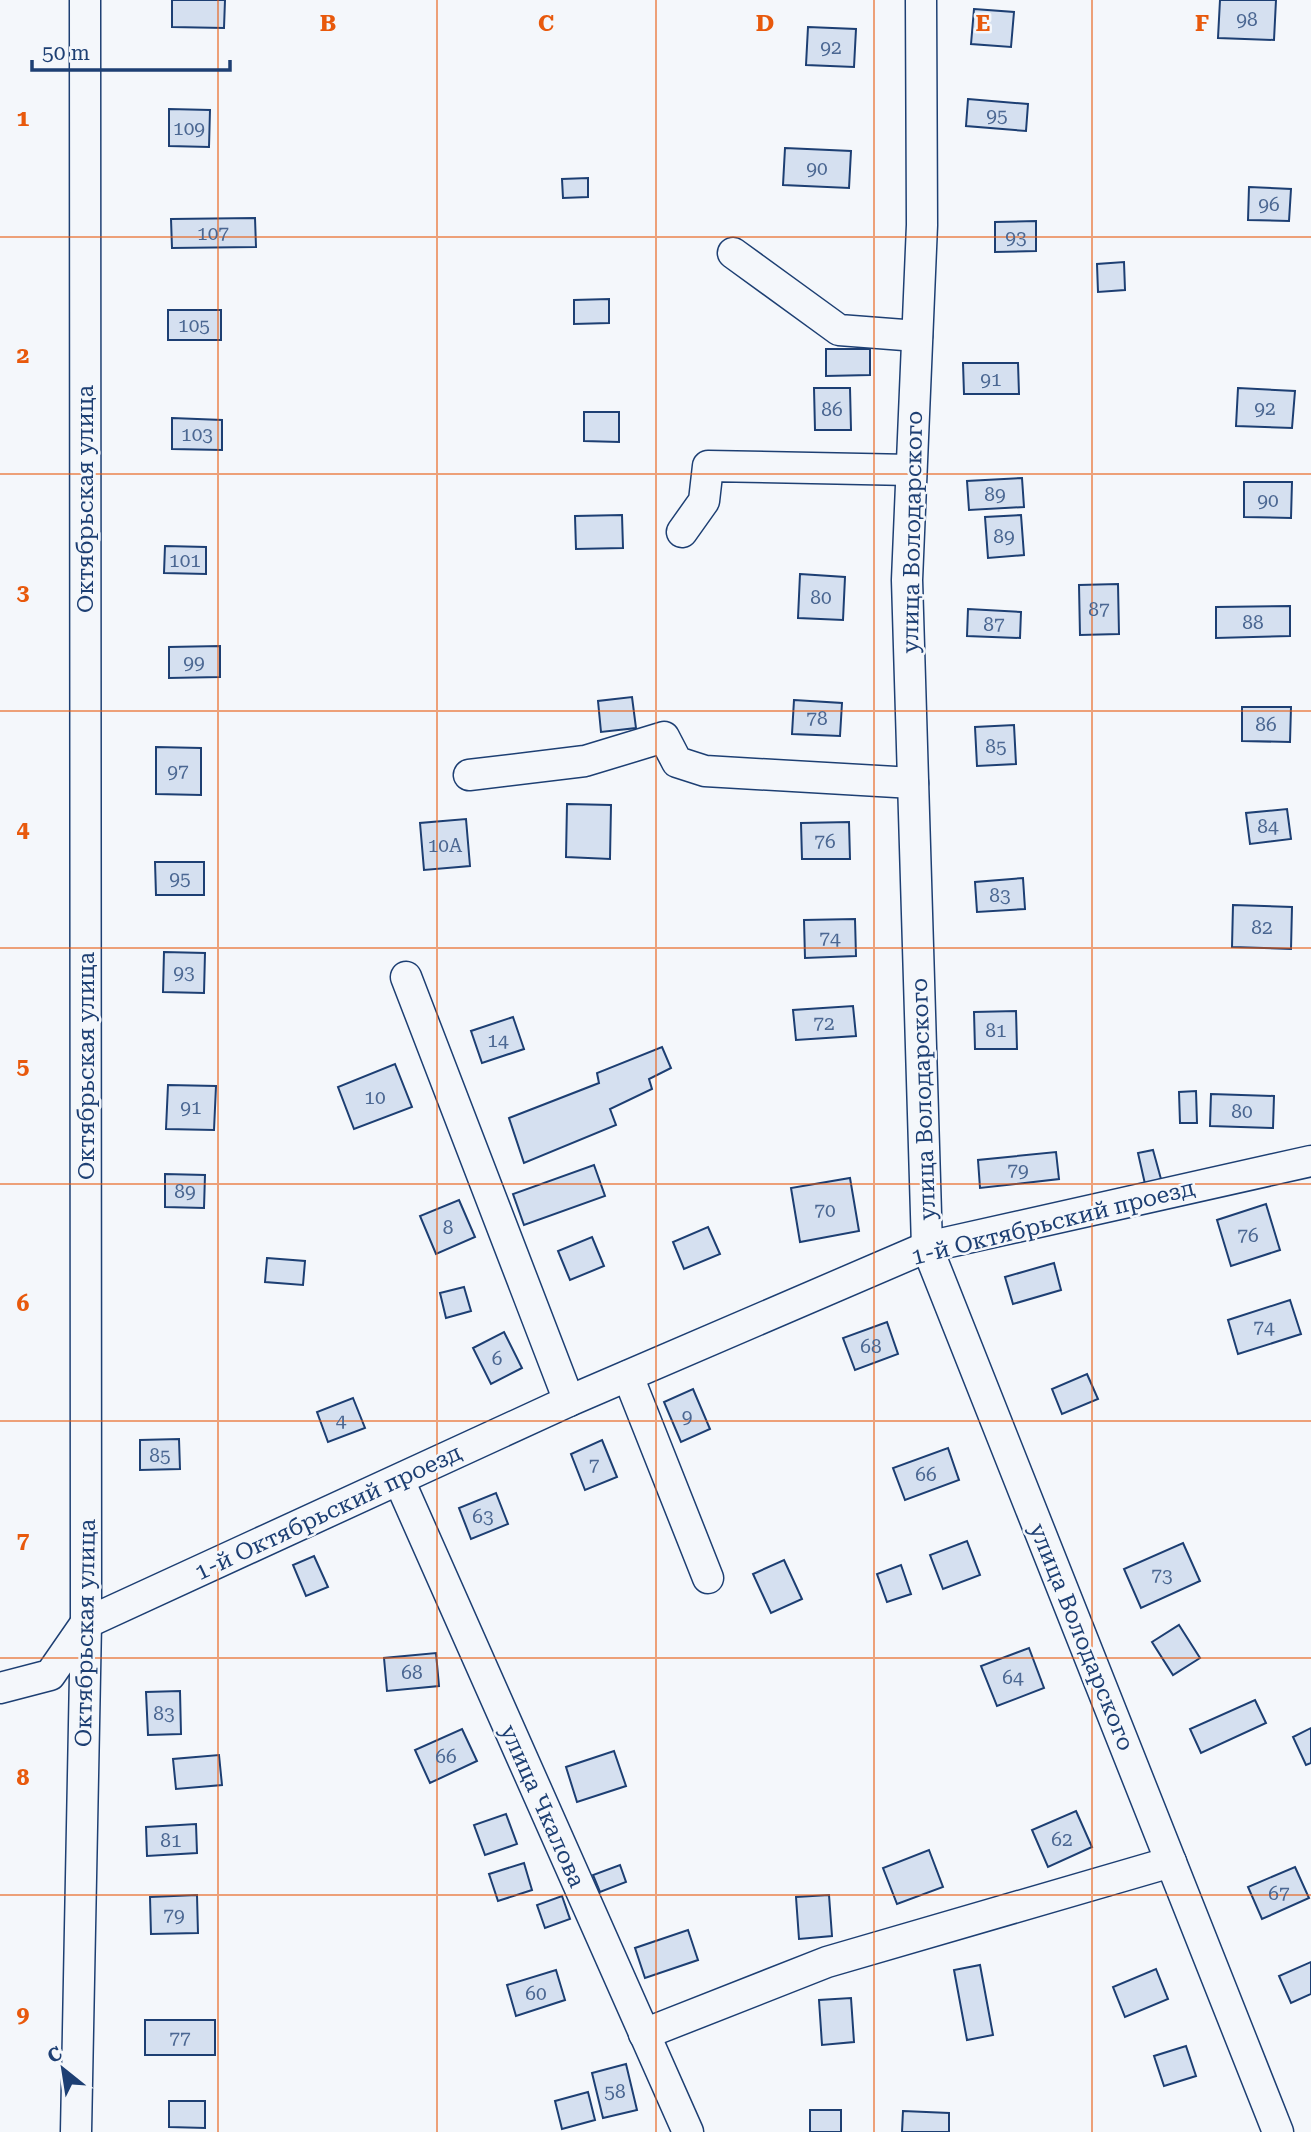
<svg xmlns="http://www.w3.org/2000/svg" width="1311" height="2132" viewBox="0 0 1311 2132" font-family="'Roboto Serif',serif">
<rect width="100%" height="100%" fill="#f4f7fb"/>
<g fill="#d5e0f0" stroke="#1d3f73" stroke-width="2">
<path d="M 172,0 L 225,0 L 224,28 L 172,27 Z"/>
<path d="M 1220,0 L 1276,0 L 1274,40 L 1218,38 Z"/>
<path d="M 974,9 L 1014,12 L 1011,47 L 971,44 Z"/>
<path d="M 808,27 L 856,29 L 854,67 L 806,65 Z"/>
<path d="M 968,99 L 1028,104 L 1026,131 L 966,126 Z"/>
<path d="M 169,109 L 210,110 L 209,147 L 169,146 Z"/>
<path d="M 785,148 L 851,151 L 849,188 L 783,185 Z"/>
<path d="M 588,178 L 588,197 L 563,198 L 562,179 Z"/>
<path d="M 1249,187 L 1291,189 L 1289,221 L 1248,220 Z"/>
<path d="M 255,218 L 256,247 L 172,248 L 171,219 Z"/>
<path d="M 1036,221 L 1036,251 L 995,252 L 995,222 Z"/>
<path d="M 1124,262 L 1125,290 L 1098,292 L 1097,264 Z"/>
<path d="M 609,299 L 609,323 L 574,324 L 574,300 Z"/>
<rect x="168" y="310" width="53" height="30"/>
<path d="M 826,349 L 870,349 L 870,375 L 826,376 Z"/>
<path d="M 963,363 L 1018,363 L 1019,394 L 964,394 Z"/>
<path d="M 814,388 L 850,388 L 851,430 L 815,430 Z"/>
<path d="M 1238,388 L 1295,391 L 1292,428 L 1236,426 Z"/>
<path d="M 584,412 L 619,412 L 619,442 L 584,441 Z"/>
<path d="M 172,418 L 222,420 L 222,450 L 172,449 Z"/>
<path d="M 1022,478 L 1024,507 L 969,510 L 967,481 Z"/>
<path d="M 1244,482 L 1292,482 L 1291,518 L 1244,517 Z"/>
<path d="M 622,515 L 623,548 L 576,549 L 575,516 Z"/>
<path d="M 1021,515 L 1024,555 L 988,558 L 985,517 Z"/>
<path d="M 165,546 L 206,547 L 206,574 L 164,573 Z"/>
<path d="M 800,574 L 845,577 L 843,620 L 798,618 Z"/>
<path d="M 1118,584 L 1119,634 L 1080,635 L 1079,585 Z"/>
<path d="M 1290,606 L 1290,636 L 1216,638 L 1216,607 Z"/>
<path d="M 968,609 L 1021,612 L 1020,638 L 967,636 Z"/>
<path d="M 220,646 L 220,677 L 169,678 L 169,647 Z"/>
<path d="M 632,697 L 636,728 L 601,732 L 598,701 Z"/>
<path d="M 794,700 L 842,703 L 840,736 L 792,734 Z"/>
<path d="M 1242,707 L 1291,707 L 1290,742 L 1242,741 Z"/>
<path d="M 1014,725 L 1016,764 L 977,766 L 975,727 Z"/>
<path d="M 156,747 L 201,748 L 201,795 L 156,794 Z"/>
<path d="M 567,804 L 611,805 L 610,859 L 566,857 Z"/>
<path d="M 1287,809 L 1291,839 L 1250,844 L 1246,813 Z"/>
<path d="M 466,819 L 470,866 L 424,870 L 420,823 Z"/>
<path d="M 849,822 L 850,859 L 802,859 L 801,823 Z"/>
<path d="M 155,862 L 204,862 L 204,895 L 156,895 Z"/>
<path d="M 1023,878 L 1025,909 L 977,912 L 975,882 Z"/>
<path d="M 1233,905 L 1292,907 L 1291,949 L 1232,947 Z"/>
<path d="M 855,919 L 856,956 L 805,958 L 804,920 Z"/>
<path d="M 164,952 L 205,953 L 204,993 L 163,992 Z"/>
<path d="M 853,1006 L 856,1036 L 796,1040 L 793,1010 Z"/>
<path d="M 1016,1011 L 1017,1049 L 975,1049 L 974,1012 Z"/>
<path d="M 513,1017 L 524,1049 L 482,1063 L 471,1031 Z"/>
<path d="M 662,1047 L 671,1068 L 649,1079 L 652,1089 L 610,1109 L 616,1125 L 524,1163 L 509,1118 L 599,1083 L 597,1073 Z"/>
<path d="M 395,1064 L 412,1107 L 354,1129 L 338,1087 Z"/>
<path d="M 168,1085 L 216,1086 L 214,1130 L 166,1129 Z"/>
<path d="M 1196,1091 L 1197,1123 L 1180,1123 L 1179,1092 Z"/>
<path d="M 1211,1094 L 1274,1096 L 1273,1128 L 1210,1126 Z"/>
<path d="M 1153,1150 L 1161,1179 L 1145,1184 L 1138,1153 Z"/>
<path d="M 1056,1152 L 1059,1179 L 980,1188 L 978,1160 Z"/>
<path d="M 594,1165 L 605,1196 L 524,1225 L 513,1194 Z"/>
<path d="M 165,1174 L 205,1175 L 204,1208 L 165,1207 Z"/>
<path d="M 850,1178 L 859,1231 L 800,1242 L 791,1188 Z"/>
<path d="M 459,1200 L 475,1237 L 436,1254 L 420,1216 Z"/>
<path d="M 1266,1204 L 1280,1250 L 1231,1266 L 1217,1220 Z"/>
<path d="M 708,1227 L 720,1254 L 684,1269 L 673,1242 Z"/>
<path d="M 592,1237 L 604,1266 L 570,1280 L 558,1251 Z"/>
<path d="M 267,1258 L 305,1261 L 303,1285 L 265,1282 Z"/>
<path d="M 1054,1263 L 1061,1290 L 1013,1304 L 1005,1277 Z"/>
<path d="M 464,1287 L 471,1311 L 446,1318 L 440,1293 Z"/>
<path d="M 1290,1300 L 1301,1334 L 1238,1354 L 1228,1320 Z"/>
<path d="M 887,1322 L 898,1354 L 855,1370 L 843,1338 Z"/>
<path d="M 504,1332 L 522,1368 L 491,1384 L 473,1348 Z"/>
<path d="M 1087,1374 L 1098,1399 L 1062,1414 L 1052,1389 Z"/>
<path d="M 693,1389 L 710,1429 L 681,1442 L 664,1402 Z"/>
<path d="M 353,1398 L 365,1428 L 328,1442 L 317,1412 Z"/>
<path d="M 179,1439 L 180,1469 L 140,1470 L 140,1440 Z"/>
<path d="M 602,1440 L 617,1477 L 585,1490 L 571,1454 Z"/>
<path d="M 948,1448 L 959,1480 L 905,1500 L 893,1468 Z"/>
<path d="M 496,1493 L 508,1524 L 471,1539 L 459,1508 Z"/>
<path d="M 967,1541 L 980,1575 L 943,1589 L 930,1555 Z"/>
<path d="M 1183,1543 L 1200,1581 L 1141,1608 L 1124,1569 Z"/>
<path d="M 314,1556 L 328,1587 L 306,1596 L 293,1565 Z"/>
<path d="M 784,1560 L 802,1599 L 771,1613 L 753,1574 Z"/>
<path d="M 901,1565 L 911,1594 L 887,1602 L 877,1574 Z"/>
<path d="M 1179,1625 L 1200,1658 L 1173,1675 L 1152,1642 Z"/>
<path d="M 1029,1648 L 1044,1688 L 997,1706 L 981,1666 Z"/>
<path d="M 436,1653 L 439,1686 L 387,1691 L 384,1658 Z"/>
<path d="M 180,1691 L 181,1734 L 148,1735 L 146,1692 Z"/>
<path d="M 1255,1700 L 1266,1723 L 1201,1753 L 1190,1729 Z"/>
<path d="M 1311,1728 L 1311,1763 L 1306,1765 L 1293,1737 Z"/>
<path d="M 462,1729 L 477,1761 L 430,1783 L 415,1750 Z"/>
<path d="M 614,1751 L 626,1786 L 577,1802 L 566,1767 Z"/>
<path d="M 219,1755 L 222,1785 L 176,1789 L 173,1759 Z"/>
<path d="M 1076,1811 L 1092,1847 L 1048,1867 L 1032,1830 Z"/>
<path d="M 506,1814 L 517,1844 L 485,1855 L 474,1825 Z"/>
<path d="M 196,1824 L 197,1853 L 147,1856 L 146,1827 Z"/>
<path d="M 929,1850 L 943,1887 L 897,1904 L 883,1868 Z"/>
<path d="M 524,1863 L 532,1890 L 498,1901 L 489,1874 Z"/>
<path d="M 620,1865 L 626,1882 L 600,1892 L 593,1875 Z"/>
<path d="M 1295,1867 L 1309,1898 L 1262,1919 L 1248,1887 Z"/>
<path d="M 197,1895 L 198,1933 L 151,1934 L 150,1897 Z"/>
<path d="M 829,1895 L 832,1936 L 799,1939 L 796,1897 Z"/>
<path d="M 562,1896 L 570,1919 L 545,1928 L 537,1905 Z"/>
<path d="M 688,1930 L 698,1960 L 645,1978 L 635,1948 Z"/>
<path d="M 1311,1962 L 1311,1994 L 1291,2003 L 1279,1976 Z"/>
<path d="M 980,1965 L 993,2035 L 967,2040 L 954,1970 Z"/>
<path d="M 1156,1969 L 1168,1999 L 1125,2017 L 1113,1987 Z"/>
<path d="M 556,1970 L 565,2000 L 516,2016 L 507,1985 Z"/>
<path d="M 851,1998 L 854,2042 L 822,2045 L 819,2000 Z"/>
<rect x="145" y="2020" width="70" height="35"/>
<path d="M 1186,2046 L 1196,2076 L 1164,2086 L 1154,2056 Z"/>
<path d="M 626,2064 L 637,2110 L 603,2118 L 592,2073 Z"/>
<path d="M 588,2092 L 595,2120 L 562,2129 L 555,2101 Z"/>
<path d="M 169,2101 L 205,2101 L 205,2128 L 169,2127 Z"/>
<rect x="810" y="2110" width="31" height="22"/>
<path d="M 903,2111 L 949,2113 L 949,2132 L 902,2132 Z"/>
</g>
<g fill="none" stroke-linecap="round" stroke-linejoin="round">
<defs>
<g id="minor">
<path d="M 921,0 L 922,225 L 907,580 L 927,1247 L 1278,2132"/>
<path d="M 733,253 L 839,330 L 917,336"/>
<path d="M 682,532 L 704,501 L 708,466 L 911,470"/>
<path d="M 469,775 L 585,761 L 664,737 L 677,762 L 705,771 L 913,783"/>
<path d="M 406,977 L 569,1401"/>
<path d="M 628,1376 L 708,1578"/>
<path d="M 399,1480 L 688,2132"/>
<path d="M 0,1688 L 50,1675 L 86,1623 L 569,1401 L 927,1247 L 1311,1161"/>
<path d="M 644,2034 L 827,1962 L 1171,1862"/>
<path d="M 76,2132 L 86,1623 L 85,0"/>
</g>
</defs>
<use href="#minor" stroke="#1d3f73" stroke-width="33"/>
<use href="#minor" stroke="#f4f7fb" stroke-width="30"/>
</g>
<path fill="none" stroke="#e8590c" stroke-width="2" stroke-opacity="0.55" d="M 218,0 L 218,2132M 437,0 L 437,2132M 656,0 L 656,2132M 874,0 L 874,2132M 1092,0 L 1092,2132M 0,237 L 1311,237M 0,474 L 1311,474M 0,711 L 1311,711M 0,948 L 1311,948M 0,1184 L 1311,1184M 0,1421 L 1311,1421M 0,1658 L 1311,1658M 0,1895 L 1311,1895"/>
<g text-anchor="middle" stroke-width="5" stroke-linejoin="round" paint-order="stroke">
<g font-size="19" fill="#4b6792">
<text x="1247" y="26">98</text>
<text x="831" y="54">92</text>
<text x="997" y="122">95</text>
<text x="189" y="135">109</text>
<text x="817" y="175">90</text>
<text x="1269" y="211">96</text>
<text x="213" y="240">107</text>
<text x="1016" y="244">93</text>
<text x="194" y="332">105</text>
<text x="991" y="386">91</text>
<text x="1265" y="415">92</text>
<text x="832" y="416">86</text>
<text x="197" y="441">103</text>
<text x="995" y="501">89</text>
<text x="1268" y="507">90</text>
<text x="1004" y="543">89</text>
<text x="185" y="567">101</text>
<text x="821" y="604">80</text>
<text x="1099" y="616">87</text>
<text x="1253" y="629">88</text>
<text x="994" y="631">87</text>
<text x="194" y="669">99</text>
<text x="817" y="725">78</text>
<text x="1266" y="731">86</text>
<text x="996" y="753">85</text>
<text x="178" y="778">97</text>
<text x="1268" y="833">84</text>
<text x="825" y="848">76</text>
<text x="445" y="852">10А</text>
<text x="180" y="885">95</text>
<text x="1000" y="902">83</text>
<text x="1262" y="934">82</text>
<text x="830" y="945">74</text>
<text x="184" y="979">93</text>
<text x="824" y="1030">72</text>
<text x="996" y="1037">81</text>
<text x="498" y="1047">14</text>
<text x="375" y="1104">10</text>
<text x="191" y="1114">91</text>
<text x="1242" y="1118">80</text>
<text x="1018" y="1177">79</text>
<text x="185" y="1198">89</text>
<text x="825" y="1217">70</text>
<text x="448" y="1234">8</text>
<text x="1248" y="1242">76</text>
<text x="1264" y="1334">74</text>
<text x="871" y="1353">68</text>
<text x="497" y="1365">6</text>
<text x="687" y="1423">9</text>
<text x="341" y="1427">4</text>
<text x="160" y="1462">85</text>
<text x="594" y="1472">7</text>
<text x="926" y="1481">66</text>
<text x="483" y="1523">63</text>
<text x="1162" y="1582">73</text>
<text x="412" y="1679">68</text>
<text x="1013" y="1684">64</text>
<text x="164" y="1720">83</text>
<text x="446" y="1763">66</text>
<text x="1062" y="1846">62</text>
<text x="171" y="1847">81</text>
<text x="1279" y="1900">67</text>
<text x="174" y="1922">79</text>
<text x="536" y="2000">60</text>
<text x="180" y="2045">77</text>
<text x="615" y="2098">58</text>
</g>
<g font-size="23" fill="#1d3f73" stroke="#f4f7fb">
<text transform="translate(85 499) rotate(-90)" y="8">Октябрьская улица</text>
<text transform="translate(912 532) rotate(-89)" y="8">улица Володарского</text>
<text transform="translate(86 1066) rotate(-90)" y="8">Октябрьская улица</text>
<text transform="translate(923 1099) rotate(-92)" y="8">улица Володарского</text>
<text transform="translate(1053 1222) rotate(-14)" y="8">1-й Октябрьский проезд</text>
<text transform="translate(328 1512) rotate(-25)" y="8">1-й Октябрьский проезд</text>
<text transform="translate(85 1633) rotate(-89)" y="8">Октябрьская улица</text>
<text transform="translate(1082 1637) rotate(68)" y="8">улица Володарского</text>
<text transform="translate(543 1806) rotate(66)" y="8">улица Чкалова</text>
</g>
</g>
<g font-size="23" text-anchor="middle" font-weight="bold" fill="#e8590c" stroke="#f4f7fb" stroke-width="5" stroke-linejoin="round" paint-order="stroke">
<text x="328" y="31">B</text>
<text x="546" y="31">C</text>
<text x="765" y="31">D</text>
<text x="983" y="31">E</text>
<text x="1202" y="31">F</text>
<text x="23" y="126">1</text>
<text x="23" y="363">2</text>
<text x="23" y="600">3</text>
<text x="23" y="837">4</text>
<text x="23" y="1074">5</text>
<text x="23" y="1311">6</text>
<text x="23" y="1548">7</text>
<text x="23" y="1785">8</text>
<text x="23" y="2022">9</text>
</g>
<g transform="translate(63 2069) rotate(330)" stroke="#f4f7fb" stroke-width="5" paint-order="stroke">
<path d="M0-5L12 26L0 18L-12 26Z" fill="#1d3f73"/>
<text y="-10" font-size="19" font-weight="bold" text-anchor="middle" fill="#1d3f73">С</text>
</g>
<path d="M32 60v10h198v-10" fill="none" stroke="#1d3f73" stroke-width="3.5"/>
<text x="42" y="60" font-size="21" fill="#1d3f73" stroke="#f4f7fb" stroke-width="5" paint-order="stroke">50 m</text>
</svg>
